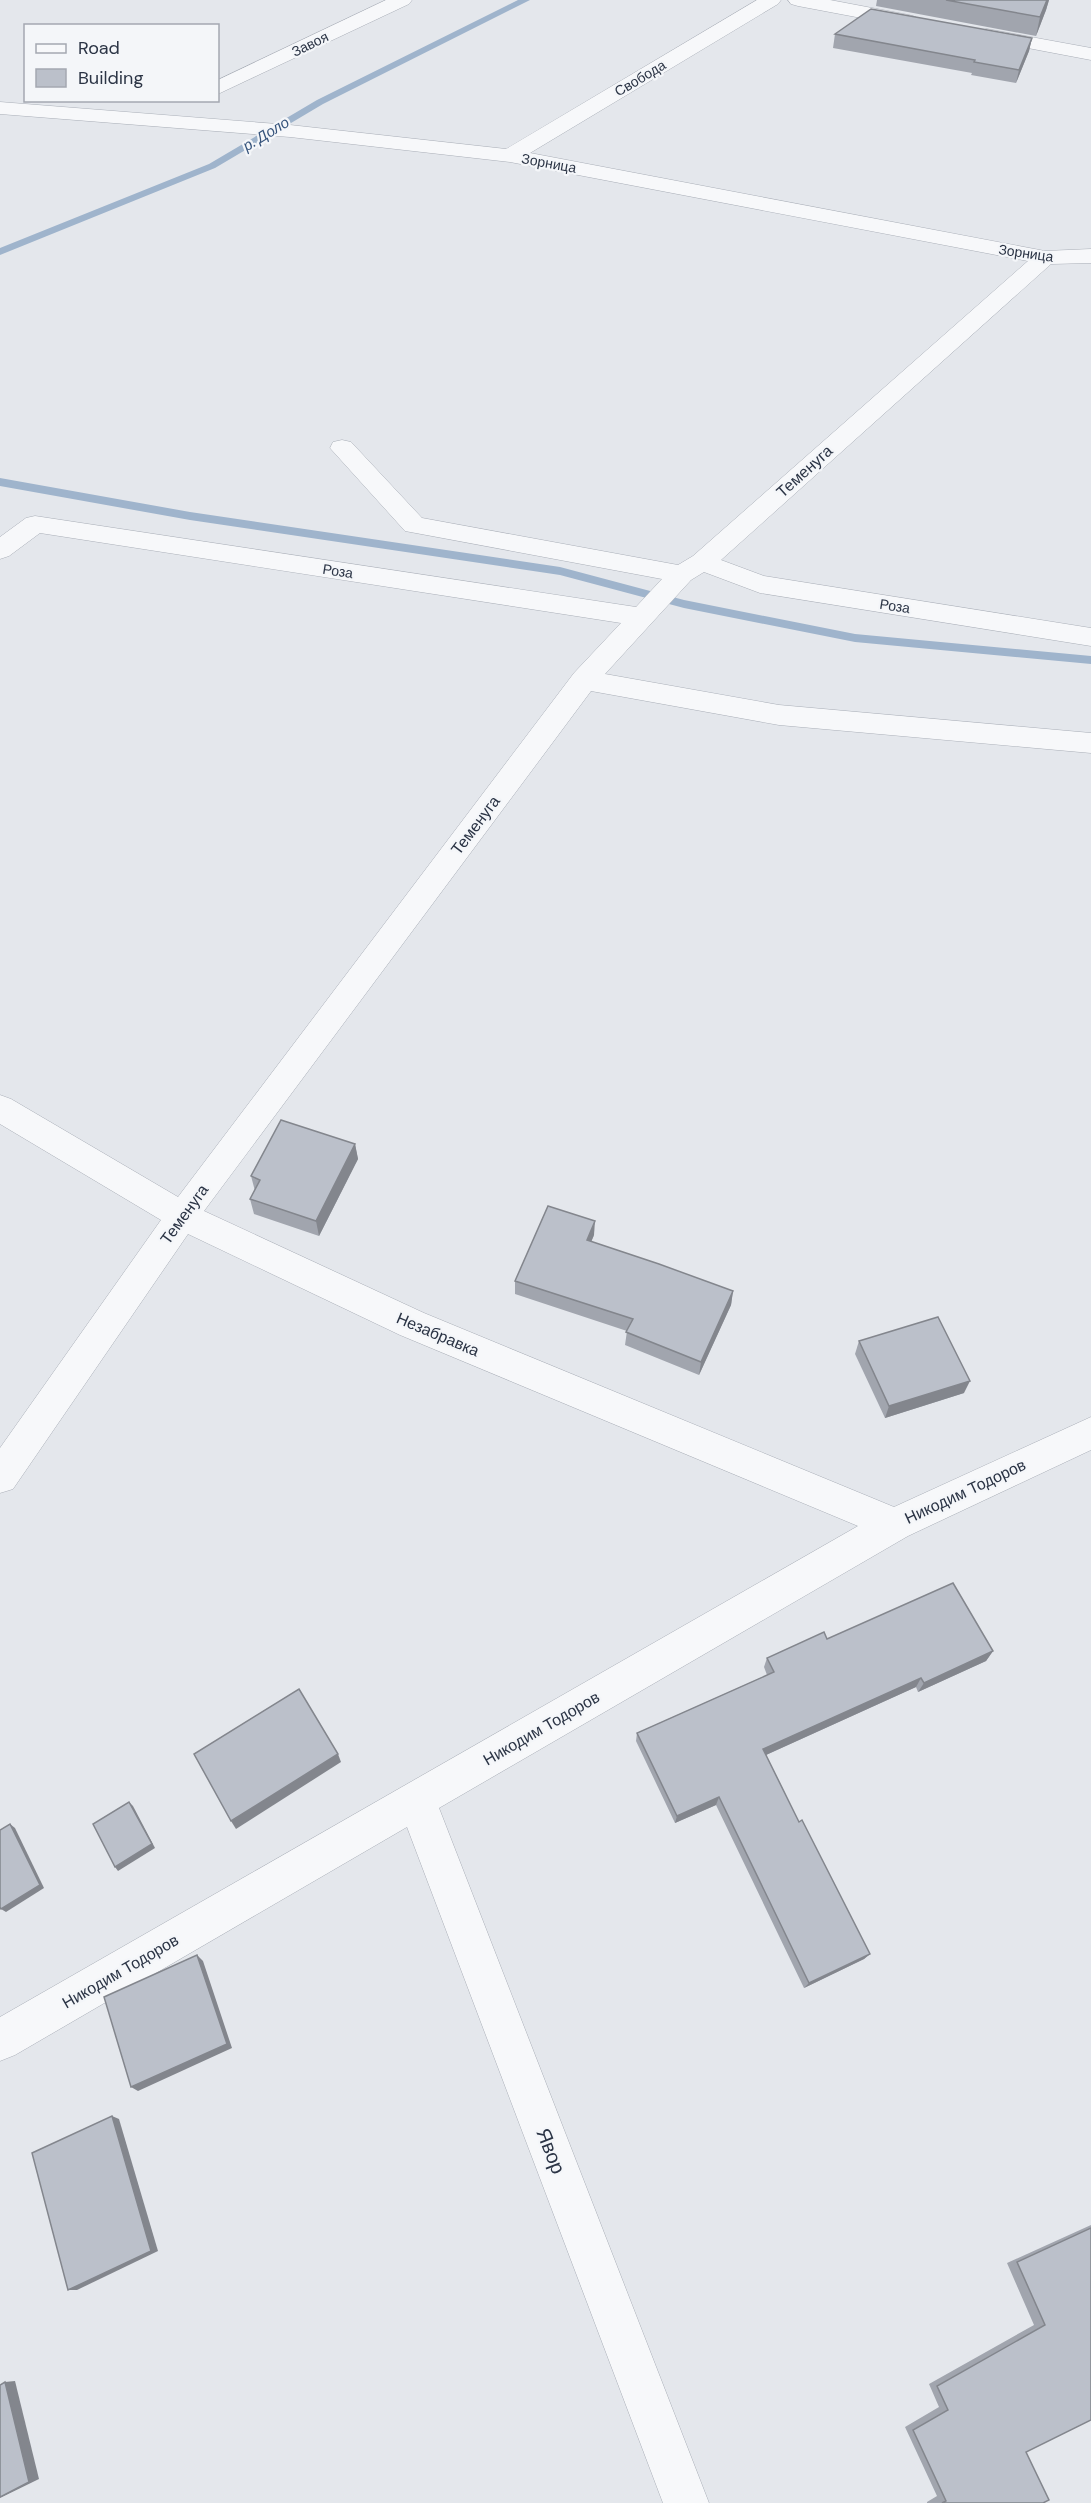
<svg xmlns="http://www.w3.org/2000/svg" width="1091" height="2503" viewBox="0 0 1091 2503" font-family="'DM Sans',sans-serif">
<rect width="100%" height="100%" fill="#e4e7ec"/>
<g fill="none" stroke-linecap="round" stroke-linejoin="round">
<g fill="#9fb4cc" fill-rule="evenodd">
<path d="M 518,0 L 530,0 L 323,104 L 215,168 L 0,255 L 0,248 L 209,164 L 317,100 Z"/>
<path d="M 0,478 L 190,512 L 560,567 L 684,600 L 855,634 L 1091,656 L 1091,664 L 855,642 L 684,608 L 560,575 L 190,520 L 0,486 Z"/>
</g>
<defs>
<g id="minor">
<path d="M 386,0 L 412,0 L 409,4 L 218,94 L 218,80 Z"/>
<path d="M 757,0 L 781,0 L 778,4 L 530,153 L 1045,251 L 1091,249 L 1091,263 L 1051,264 L 721,560 L 764,576 L 1091,628 L 1091,646 L 760,593 L 704,572 L 691,580 L 605,674 L 779,705 L 1091,733 L 1091,753 L 779,725 L 591,691 L 204,1211 L 424,1313 L 894,1507 L 1091,1417 L 1091,1450 L 908,1536 L 439,1808 L 709,2503 L 663,2503 L 407,1827 L 15,2055 L 0,2061 L 0,2017 L 858,1526 L 400,1335 L 188,1234 L 13,1489 L 0,1493 L 0,1448 L 161,1220 L 0,1124 L 0,1095 L 11,1099 L 178,1197 L 574,673 L 621,623 L 40,533 L 9,556 L 0,559 L 0,537 L 26,518 L 35,516 L 636,607 L 662,579 L 405,531 L 330,448 L 333,442 L 342,440 L 351,442 L 422,518 L 678,565 L 693,556 L 1028,261 L 510,162 L 290,137 L 0,114 L 0,102 L 290,125 L 506,149 Z"/>
<path d="M 788,0 L 830,0 L 909,15 L 916,17 L 919,21 L 916,25 L 909,27 L 798,6 L 791,4 Z"/>
<path d="M 987,29 L 1091,48 L 1091,60 L 980,39 L 977,35 L 980,31 Z"/>
</g>
</defs>
<use href="#minor" stroke="#a9aeb7" stroke-width="1"/>
<use href="#minor" fill="#f7f8fa" fill-rule="evenodd"/>
</g>
<g fill="#a1a5ae">
<path d="M 877,0 L 1049,0 L 1046,10 L 1036,36 L 876,6 Z"/>
<path d="M 835,34 L 1032,38 L 1029,51 L 1016,83 L 971,75 L 972,73 L 833,48 Z"/>
<path d="M 355,1144 L 358,1159 L 319,1236 L 254,1214 L 250,1199 L 255,1191 L 251,1176 Z"/>
<path d="M 594,1235 L 591,1242 L 733,1291 L 731,1305 L 699,1375 L 625,1345 L 627,1331 L 515,1294 L 515,1281 Z"/>
<path d="M 859,1341 L 964,1393 L 885,1418 L 855,1354 Z"/>
<path d="M 827,1639 L 993,1651 L 986,1661 L 918,1692 L 916,1687 L 766,1755 L 799,1822 L 870,1954 L 864,1959 L 804,1988 L 716,1805 L 675,1823 L 636,1741 L 637,1733 L 767,1675 L 764,1667 L 767,1658 Z"/>
<path d="M 1091,2225 L 1091,2420 L 1026,2452 L 1043,2503 L 927,2503 L 927,2502 L 937,2496 L 905,2427 L 939,2407 L 929,2384 L 1034,2325 L 1007,2263 Z"/>
</g>
<g fill="#83868d">
<path d="M 1047,0 L 1049,0 L 1046,10 L 1036,36 L 1040,17 Z"/>
<path d="M 1032,38 L 1029,51 L 1016,83 L 1019,70 Z"/>
<path d="M 355,1144 L 358,1159 L 319,1236 L 316,1221 Z"/>
<path d="M 595,1221 L 594,1235 L 586,1254 L 587,1240 Z"/>
<path d="M 733,1291 L 731,1305 L 699,1375 L 701,1362 Z"/>
<path d="M 970,1381 L 964,1393 L 885,1418 L 889,1406 Z"/>
<path d="M 993,1651 L 986,1661 L 918,1692 L 924,1683 Z"/>
<path d="M 921,1678 L 916,1687 L 759,1758 L 763,1749 Z"/>
<path d="M 338,1754 L 341,1762 L 236,1829 L 231,1821 Z"/>
<path d="M 719,1797 L 716,1805 L 675,1823 L 677,1816 Z"/>
<path d="M 129,1802 L 133,1806 L 155,1848 L 118,1871 L 115,1867 Z"/>
<path d="M 10,1824 L 15,1828 L 44,1888 L 6,1912 L 1,1909 Z"/>
<path d="M 870,1954 L 864,1959 L 804,1988 L 809,1983 Z"/>
<path d="M 197,1955 L 203,1961 L 232,2048 L 138,2091 L 131,2087 Z"/>
<path d="M 112,2116 L 119,2119 L 158,2251 L 77,2290 L 68,2290 Z"/>
<path d="M 15,2381 L 39,2479 L 0,2498 L 5,2382 Z"/>
</g>
<g fill="#bbc0ca" stroke="#83868d" stroke-width="1.5">
<path d="M 946,0 L 1047,0 L 1040,17 Z"/>
<path d="M 871,9 L 1032,38 L 1019,70 L 974,62 L 975,60 L 835,34 Z"/>
<path d="M 281,1120 L 355,1144 L 316,1221 L 250,1199 L 260,1180 L 251,1176 Z"/>
<path d="M 548,1206 L 595,1221 L 587,1240 L 659,1264 L 733,1291 L 701,1362 L 626,1332 L 633,1319 L 515,1281 Z"/>
<path d="M 938,1317 L 970,1381 L 889,1406 L 859,1341 Z"/>
<path d="M 953,1583 L 993,1651 L 924,1683 L 921,1678 L 763,1749 L 799,1822 L 802,1820 L 870,1954 L 809,1983 L 719,1797 L 677,1816 L 637,1733 L 774,1672 L 767,1658 L 824,1632 L 827,1639 Z"/>
<path d="M 299,1689 L 338,1754 L 231,1821 L 194,1754 Z"/>
<path d="M 129,1802 L 152,1844 L 115,1867 L 93,1824 Z"/>
<path d="M 10,1824 L 40,1885 L 1,1909 L 0,1907 L 0,1830 Z"/>
<path d="M 197,1955 L 227,2044 L 131,2087 L 104,1997 Z"/>
<path d="M 112,2116 L 151,2251 L 68,2290 L 32,2153 Z"/>
<path d="M 1091,2228 L 1091,2420 L 1026,2452 L 1049,2500 L 1043,2503 L 942,2503 L 946,2501 L 913,2430 L 948,2410 L 937,2386 L 1045,2325 L 1017,2262 Z"/>
<path d="M 5,2382 L 29,2482 L 0,2497 L 0,2385 Z"/>
</g>
<g text-anchor="middle" stroke-width="4.5" stroke-linejoin="round" paint-order="stroke">
<g font-size="14" fill="#2b3445" stroke="#f4f6f9">
<text transform="translate(310 44) rotate(-26)" y="5">Завоя</text>
<text transform="translate(640 78) rotate(-31)" y="5">Свобода</text>
<text transform="translate(549 163) rotate(10)" y="5">Зорница</text>
<text transform="translate(1026 253) rotate(8)" y="5">Зорница</text>
<text transform="translate(338 571) rotate(9)" y="5">Роза</text>
<text transform="translate(895 606) rotate(9)" y="5">Роза</text>
</g>
<g font-size="15" font-style="italic" fill="#34527a" stroke="#f4f6f9">
<text transform="translate(266 134) rotate(-31)" y="5">р. Доло</text>
</g>
<g font-size="16" fill="#2b3445" stroke="#f4f6f9">
<text transform="translate(804 471) rotate(-42)" y="6">Теменуга</text>
<text transform="translate(475 825) rotate(-53)" y="6">Теменуга</text>
<text transform="translate(184 1214) rotate(-54)" y="6">Теменуга</text>
<text transform="translate(438 1334) rotate(23)" y="6">Незабравка</text>
<text transform="translate(965 1491) rotate(-25)" y="6">Никодим Тодоров</text>
<text transform="translate(541 1728) rotate(-30)" y="6">Никодим Тодоров</text>
<text transform="translate(120 1971) rotate(-30)" y="6">Никодим Тодоров</text>
</g>
<g font-size="20" fill="#2b3445" stroke="#f4f6f9">
<text transform="translate(551 2151) rotate(69)" y="7">Явор</text>
</g>
</g>
<rect x="24" y="24" width="195" height="78" fill="#f4f6f9" stroke="#a4a8b1" stroke-width="1.5"/>
<rect x="36" y="44" width="30" height="9" fill="#f7f8fa" stroke="#a4a8b1" stroke-width="1.5"/>
<text x="78" y="54" font-size="18" fill="#2b3445">Road</text>
<rect x="36" y="69" width="30" height="18" fill="#bbc0ca" stroke="#a4a8b1" stroke-width="1.5"/>
<text x="78" y="84" font-size="18" fill="#2b3445">Building</text>
</svg>
